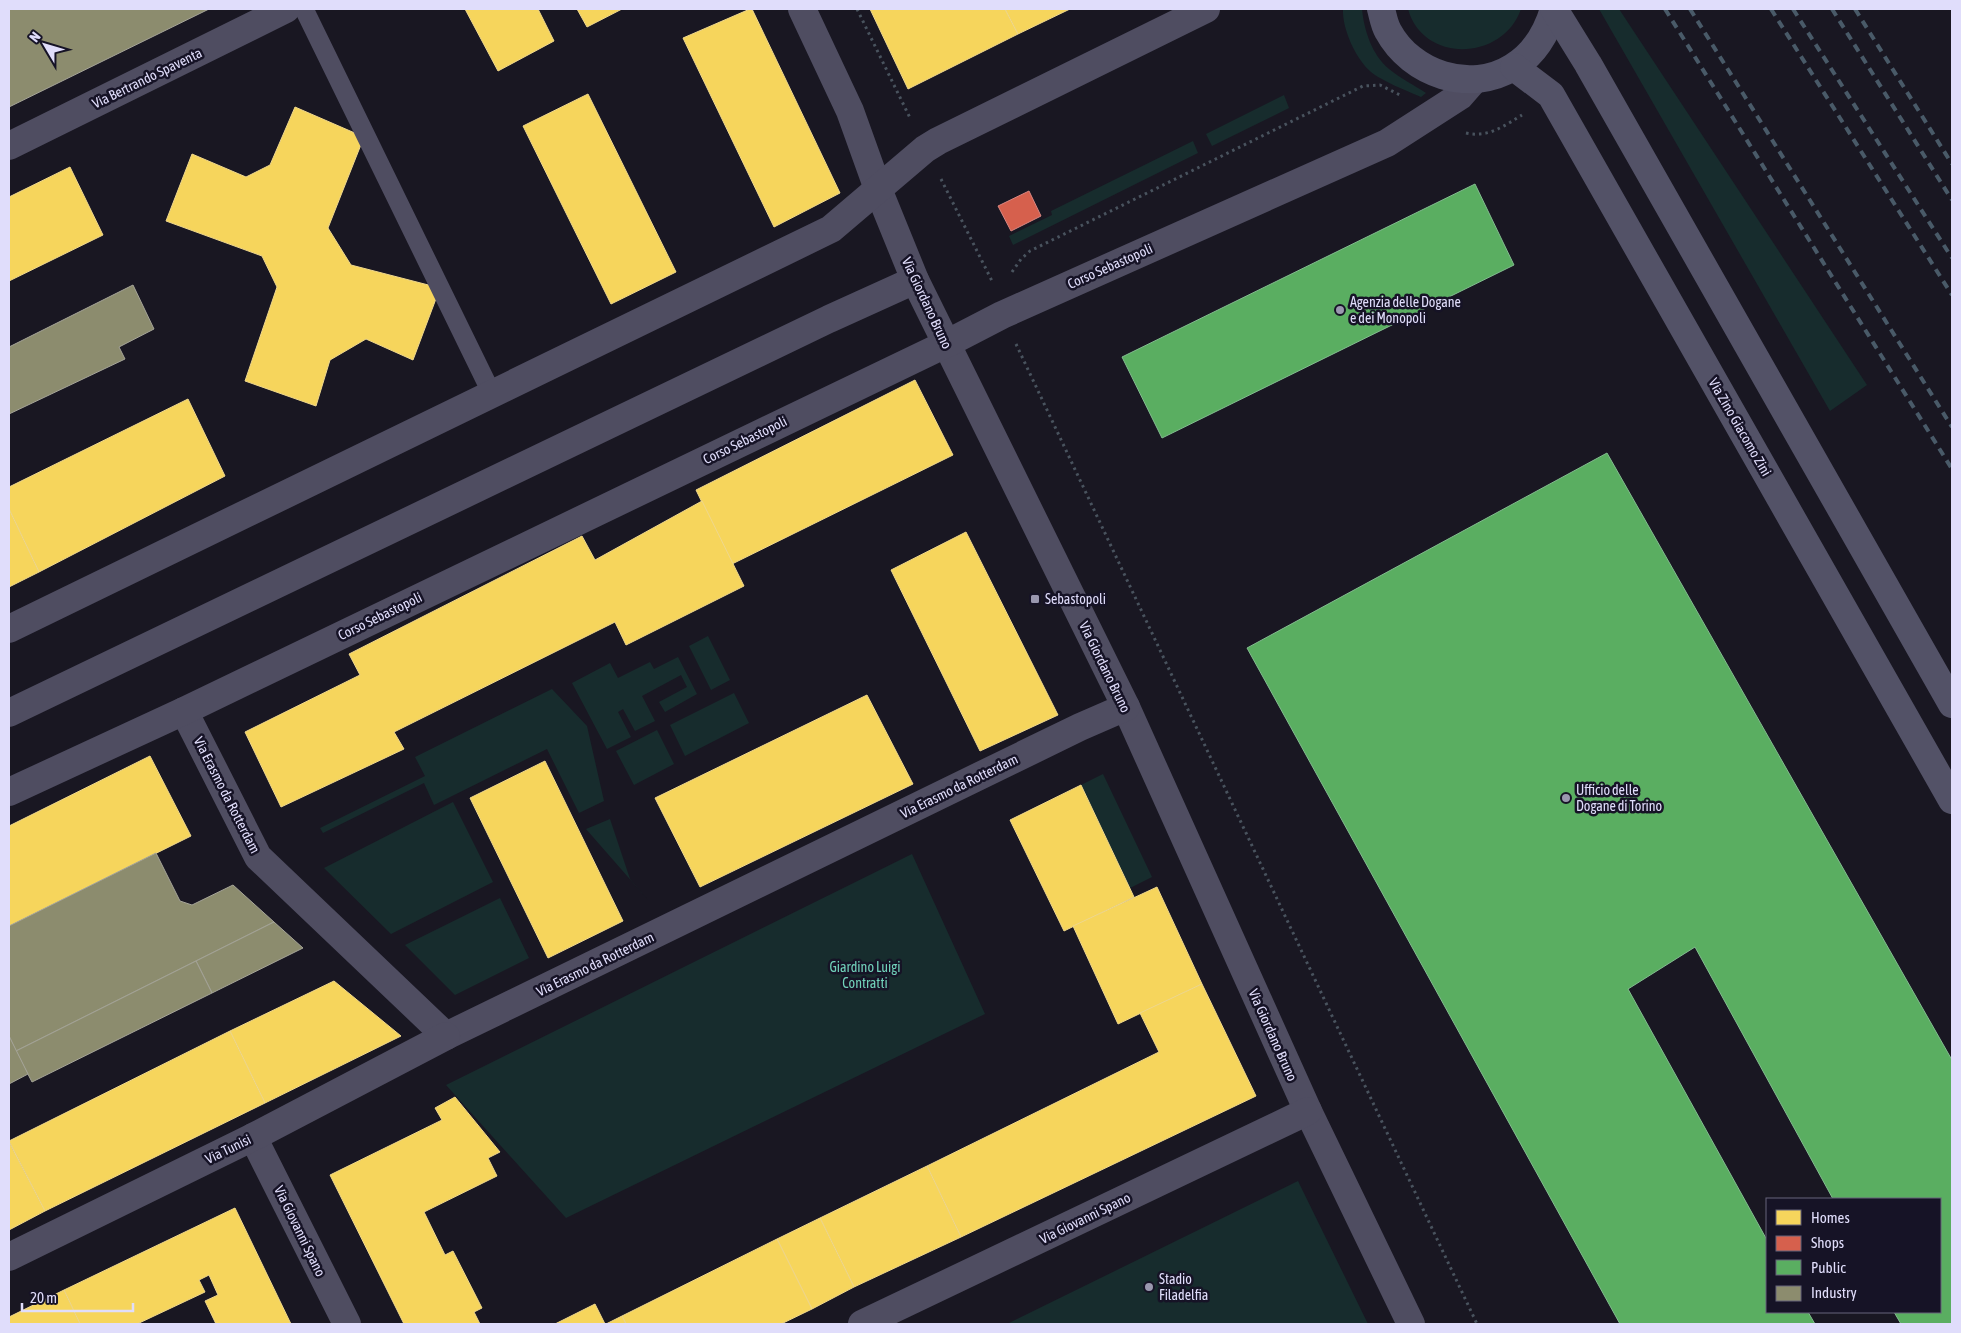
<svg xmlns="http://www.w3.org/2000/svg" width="1961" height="1333" viewBox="0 0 1961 1333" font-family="'Asap Condensed',sans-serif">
<rect width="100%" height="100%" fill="#191722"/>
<g fill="#172c2d">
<path d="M 1343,9 L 1362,9 C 1364,30 1372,55 1389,69 C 1400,78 1414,85 1426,93 L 1421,97 C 1407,91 1382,81 1371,72 C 1356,59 1342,29 1343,9 Z"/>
<path d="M 1408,9 L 1521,9 C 1503,61 1423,64 1408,9 Z"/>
<path d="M 1599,9 L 1619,9 L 1867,385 L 1830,411 Z"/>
<path d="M 1284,95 L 1289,108 L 1212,146 L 1206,134 Z"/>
<path d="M 1193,141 L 1198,153 L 1013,245 L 1009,236 L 1052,215 L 1051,211 Z"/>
<path d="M 708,636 L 730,680 L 711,690 L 689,646 Z"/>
<path d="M 678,657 L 697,694 L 665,712 L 659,702 L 687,687 L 681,675 L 642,696 L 655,721 L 635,731 L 623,709 L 618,712 L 631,737 L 607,749 L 572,683 L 610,663 L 618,678 L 650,662 L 654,669 Z"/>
<path d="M 552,689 L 587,726 L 604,801 L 579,813 L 547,749 L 434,805 L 424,783 L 323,833 L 320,828 L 425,776 L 415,757 Z"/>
<path d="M 734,693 L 749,723 L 685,756 L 670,725 Z"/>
<path d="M 657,730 L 674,764 L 634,785 L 616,751 Z"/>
<path d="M 1103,774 L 1152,877 L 1130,888 L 1081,785 Z"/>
<path d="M 453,802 L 493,882 L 391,934 L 324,868 Z"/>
<path d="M 610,819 L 630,879 L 649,901 L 586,829 Z"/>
<path d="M 912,854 L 985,1014 L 566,1218 L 446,1085 Z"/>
<path d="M 500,898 L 529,958 L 455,995 L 405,945 Z"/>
<path d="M 1298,1181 L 1368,1324 L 1007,1324 Z"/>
</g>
<g fill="#f6d55c" stroke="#efd78c">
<path d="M 465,9 L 538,9 L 554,41 L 498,71 Z"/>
<path d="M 577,9 L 622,9 L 587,27 Z"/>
<path d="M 750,9 L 752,9 L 840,193 L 774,227 L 683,38 Z"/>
<path d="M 870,9 L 1005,9 L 1018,34 L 908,89 Z"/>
<path d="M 1005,9 L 1070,9 L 1018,34 Z"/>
<path d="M 588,94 L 676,272 L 611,304 L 523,126 Z"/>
<path d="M 295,107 L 364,137 L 328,228 L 351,265 L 440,288 L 413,360 L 366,339 L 330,360 L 316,406 L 245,381 L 277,287 L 262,256 L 166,221 L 192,154 L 246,177 L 270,165 Z"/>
<path d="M 70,167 L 103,235 L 9,281 L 9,197 Z"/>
<path d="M 915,380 L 953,455 L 732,564 L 696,490 Z"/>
<path d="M 188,399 L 225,476 L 39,572 L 9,509 L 9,487 Z"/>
<path d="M 702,501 L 744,586 L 626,645 L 615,622 L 394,732 L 404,749 L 281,807 L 245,732 L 360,675 L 349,654 L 582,536 L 595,560 Z"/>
<path d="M 9,509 L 39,572 L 9,587 Z"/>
<path d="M 966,532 L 1058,715 L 980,751 L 891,570 Z"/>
<path d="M 867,695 L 913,784 L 700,887 L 655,798 Z"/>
<path d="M 150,756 L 191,836 L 9,926 L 9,826 Z"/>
<path d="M 545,761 L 623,921 L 548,958 L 470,798 Z"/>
<path d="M 1081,785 L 1134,897 L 1064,931 L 1010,820 Z"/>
<path d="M 1157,887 L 1202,984 L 1118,1024 L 1073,926 Z"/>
<path d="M 334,981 L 401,1036 L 265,1103 L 230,1031 Z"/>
<path d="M 1202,984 L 1256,1096 L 961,1237 L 927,1166 L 1159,1052 L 1140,1013 Z"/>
<path d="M 230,1031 L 265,1103 L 45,1211 L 9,1141 Z"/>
<path d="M 455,1097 L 500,1152 L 488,1158 L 497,1176 L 424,1212 L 445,1255 L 453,1251 L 482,1308 L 474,1312 L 480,1324 L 404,1324 L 330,1175 L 442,1120 L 435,1108 Z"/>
<path d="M 9,1142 L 45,1211 L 9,1230 Z"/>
<path d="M 927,1166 L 961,1237 L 854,1287 L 820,1218 Z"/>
<path d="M 235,1208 L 291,1324 L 216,1324 L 205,1301 L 218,1295 L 209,1275 L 199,1280 L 205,1292 L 137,1324 L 80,1324 L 64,1290 Z"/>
<path d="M 820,1218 L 854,1287 L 812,1309 L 777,1239 Z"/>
<path d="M 777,1239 L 812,1309 L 781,1324 L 626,1324 L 622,1316 Z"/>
<path d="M 64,1290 L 80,1324 L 9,1324 L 9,1317 Z"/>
<path d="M 595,1304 L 605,1324 L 555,1324 Z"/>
<path d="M 622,1316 L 626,1324 L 606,1324 Z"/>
</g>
<path fill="#d6604d" stroke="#d98681" d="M 1029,191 L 1041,216 L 1011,231 L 998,206 Z"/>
<g fill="#5aae61" stroke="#82bc8f">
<path d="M 1475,184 L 1514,265 L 1162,438 L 1122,357 Z"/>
<path d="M 1607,453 L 1952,1060 L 1952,1324 L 1901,1324 L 1894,1312 L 1940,1312 L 1940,1199 L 1833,1199 L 1695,947 L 1628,989 L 1767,1240 L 1767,1312 L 1808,1312 L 1815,1324 L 1620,1324 L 1247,648 Z"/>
</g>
<g fill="#8c8c6e" stroke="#a5a498">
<path d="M 9,9 L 209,9 L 9,107 Z"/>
<path d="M 133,285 L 154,329 L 119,347 L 125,359 L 9,414 L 9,347 Z"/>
<path d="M 156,853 L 180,901 L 192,905 L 233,885 L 274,922 L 16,1051 L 9,1036 L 9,926 Z"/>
<path d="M 274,922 L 303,948 L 212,993 L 196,961 Z"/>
<path d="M 196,961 L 212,993 L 32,1082 L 16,1051 Z"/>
<path d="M 9,1036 L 28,1074 L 9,1084 Z"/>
</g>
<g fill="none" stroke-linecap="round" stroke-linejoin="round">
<g stroke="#49535e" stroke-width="3" stroke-dasharray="2.5 4" stroke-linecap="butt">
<path d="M 857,9 L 911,120"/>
<path d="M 1466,133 C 1488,138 1504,126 1522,115"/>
<path d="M 941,179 L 993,283"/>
<path d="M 1012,272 L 1021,259 L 1030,251 L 1363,86 L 1380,85 L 1400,95"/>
<path d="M 1016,344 L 1477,1324"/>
</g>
<path stroke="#4f4d61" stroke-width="19" d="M 304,9 L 492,394"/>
<g stroke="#4f4d61" stroke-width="28">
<path d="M 802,9 L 850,111 L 878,189 L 915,280 L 1126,707 L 1308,1111 L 1411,1324"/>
<path d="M 9,146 L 286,9"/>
<path d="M 9,629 L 831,229 L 925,149 L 938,141 L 1206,9"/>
<path d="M 184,711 L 258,857 L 446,1036 L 1080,727 L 1126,707"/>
<path d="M 9,713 L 829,319 L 915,280"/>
<path d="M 9,792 L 184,711 L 946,344 L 1002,315 L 1387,143 L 1460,96 L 1474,80"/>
<path d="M 253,1137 L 347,1324"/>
<path d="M 9,1257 L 253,1137 L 446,1036"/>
<path d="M 862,1324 L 1308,1111"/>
</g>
<g stroke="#535267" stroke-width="28">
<path d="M 1381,9 C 1383,16 1384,24 1388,31 C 1411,74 1470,94 1513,67 C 1535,54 1547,32 1554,9"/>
<path d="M 1554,9 L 1588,64 L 1952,704"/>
<path d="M 1514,67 L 1551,95 L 1952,800"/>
</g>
<g stroke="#495a68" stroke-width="4" stroke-dasharray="8 6" stroke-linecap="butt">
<path d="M 1665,9 L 1952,469"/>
<path d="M 1690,9 L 1952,427"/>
<path d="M 1771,9 L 1952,295"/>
<path d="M 1793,9 L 1952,258"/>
<path d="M 1832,9 L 1952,200"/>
<path d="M 1855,9 L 1952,164"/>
</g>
</g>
<g fill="#9a98af" stroke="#161326" stroke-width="2">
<circle cx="1340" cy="310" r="5"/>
<rect x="1030" y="594" width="10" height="10" rx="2.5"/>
<circle cx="1566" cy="798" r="5"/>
<circle cx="1149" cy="1287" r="5"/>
</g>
<g text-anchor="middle" stroke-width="5" stroke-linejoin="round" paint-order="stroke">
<g font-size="14" fill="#e0ddfb" stroke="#161326">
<text transform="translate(147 78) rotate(-26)" y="5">Via Bertrando Spaventa</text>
<text transform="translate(1110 266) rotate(-24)" y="5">Corso Sebastopoli</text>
<text transform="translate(927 303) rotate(65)" y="5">Via Giordano Bruno</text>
<text transform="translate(1740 427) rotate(60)" y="5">Via Zino Giacomo Zini</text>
<text transform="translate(745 440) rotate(-26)" y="5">Corso Sebastopoli</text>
<text transform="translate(380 616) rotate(-26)" y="5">Corso Sebastopoli</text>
<text transform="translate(1105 667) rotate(64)" y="5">Via Giordano Bruno</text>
<text transform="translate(959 786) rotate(-26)" y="5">Via Erasmo da Rotterdam</text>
<text transform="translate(227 795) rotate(63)" y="5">Via Erasmo da Rotterdam</text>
<text transform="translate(595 964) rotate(-26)" y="5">Via Erasmo da Rotterdam</text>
<text transform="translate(1273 1035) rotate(66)" y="5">Via Giordano Bruno</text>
<text transform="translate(228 1149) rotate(-26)" y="5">Via Tunisi</text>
<text transform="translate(1085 1218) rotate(-26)" y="5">Via Giovanni Spano</text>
<text transform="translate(300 1231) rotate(64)" y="5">Via Giovanni Spano</text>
</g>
<g font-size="14" fill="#e0ddfb" stroke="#161326" text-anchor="start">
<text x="1350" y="307">Agenzia delle Dogane<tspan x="1350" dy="16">e dei Monopoli</tspan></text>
<text x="1045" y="604">Sebastopoli</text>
<text x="1576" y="795">Ufficio delle<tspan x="1576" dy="16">Dogane di Torino</tspan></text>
<text x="1159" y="1284">Stadio<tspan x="1159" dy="16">Filadelfia</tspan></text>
</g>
<g font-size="14" fill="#71d2ba" stroke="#161326">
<text x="865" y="972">Giardino Luigi<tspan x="865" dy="16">Contratti</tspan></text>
</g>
</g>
<rect width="1961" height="1333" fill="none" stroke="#e0ddfb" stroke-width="20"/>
<rect x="1766" y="1198" width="175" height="115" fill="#161326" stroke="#67647b"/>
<rect x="1776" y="1210" width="25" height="15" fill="#f6d55c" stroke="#67647b"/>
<text x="1811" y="1223" font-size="15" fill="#e0ddfb">Homes</text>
<rect x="1776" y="1236" width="25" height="15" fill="#d6604d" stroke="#67647b"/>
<text x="1811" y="1248" font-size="15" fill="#e0ddfb">Shops</text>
<rect x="1776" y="1260" width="25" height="15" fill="#5aae61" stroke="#67647b"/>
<text x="1811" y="1273" font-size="15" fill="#e0ddfb">Public</text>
<rect x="1776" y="1286" width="25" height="15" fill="#8c8c6e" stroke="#67647b"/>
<text x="1811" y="1298" font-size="15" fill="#e0ddfb">Industry</text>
<g transform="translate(45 45) rotate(308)" stroke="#161326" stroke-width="4" paint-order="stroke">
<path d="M0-4L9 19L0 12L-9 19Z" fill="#e0ddfb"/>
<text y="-8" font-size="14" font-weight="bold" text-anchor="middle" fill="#e0ddfb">N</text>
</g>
<path d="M22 1303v8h111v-8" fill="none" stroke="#e0ddfb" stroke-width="2.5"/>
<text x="30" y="1303" font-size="15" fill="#e0ddfb" stroke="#161326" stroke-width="4" paint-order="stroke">20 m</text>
</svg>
